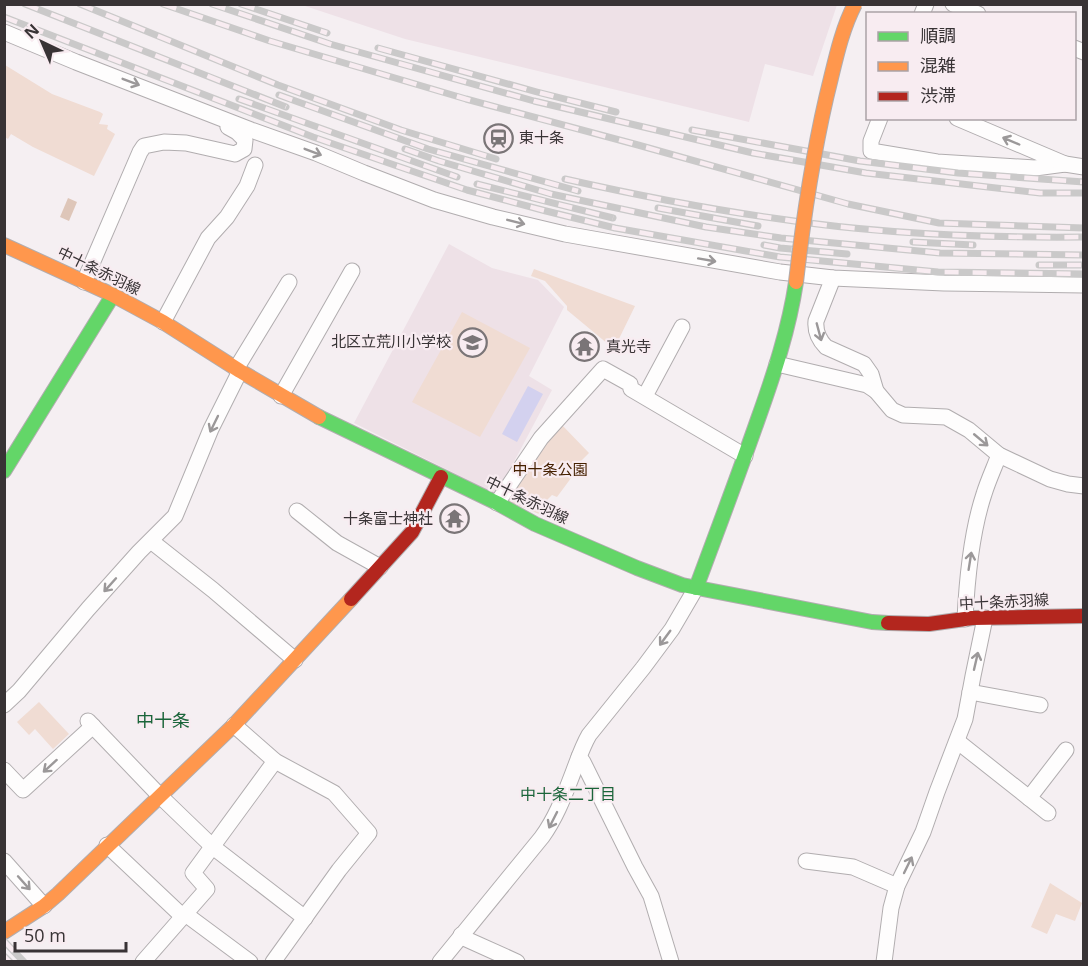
<svg xmlns="http://www.w3.org/2000/svg" width="1088" height="966" viewBox="0 0 1088 966" font-family="'Open Sans','Noto Sans JP',sans-serif">
<rect width="100%" height="100%" fill="#f5eff2"/>
<g fill="#eee1e7">
<path d="M 302,5 L 837,5 L 813,76 L 765,64 L 749,122 L 405,39 Z"/>
<path d="M 449,244 L 492,268 L 538,280 L 564,307 L 529,376 L 552,390 L 500,488 L 494,493 L 354,423 Z"/>
</g>
<g fill="#f0dcd3">
<path d="M 5,65 L 52,94 L 100,112 L 103,114 L 99,124 L 108,125 L 107,129 L 115,134 L 94,176 L 33,147 L 11,134 L 8,139 L 5,137 Z"/>
<path d="M 534,269 L 635,306 L 614,349 L 567,310 L 567,306 L 545,281 L 531,276 Z"/>
<path d="M 462,312 L 530,348 L 480,437 L 412,402 Z"/>
<path d="M 561,424 L 589,453 L 575,467 L 577,470 L 557,497 L 552,495 L 545,502 L 539,514 L 508,501 L 506,496 Z"/>
<path d="M 39,702 L 69,734 L 53,749 L 35,729 L 29,735 L 17,722 Z"/>
<path d="M 1050,883 L 1082,903 L 1075,921 L 1056,914 L 1047,934 L 1031,927 Z"/>
</g>
<path fill="#dec6b9" d="M 68,198 L 77,202 L 69,221 L 60,217 Z"/>
<path fill="#d3d1ef" d="M 528,386 L 543,394 L 517,442 L 502,434 Z"/>
<g fill="none" stroke-linecap="round" stroke-linejoin="round">
<defs>
<g id="street">
<path d="M 953,4 L 978,14"/>
<path d="M 922,14 L 926,4"/>
<path d="M 4,32 L 76,62 L 251,130 L 316,153 L 364,173 L 434,200 L 493,217 L 565,234 L 780,272 L 833,278 L 944,283 L 1084,285"/>
<path d="M 1074,48 L 1084,52"/>
<path d="M 880,118 L 871,141 L 871,151 L 937,162 L 1035,168 L 1065,164 L 1084,167"/>
<path d="M 957,118 L 1065,164"/>
<path d="M 833,278 L 816,321 C 815,331 819,340 826,347 L 864,364 L 871,374 L 876,391 L 892,410 L 903,415 L 946,417 L 969,430 L 999,455 L 1050,479 L 1068,484 L 1084,486"/>
<path d="M 84,282 L 140,152 L 144,146 L 164,142 L 186,143 L 235,154 L 244,149 L 245,140 L 237,132 L 228,127"/>
<path d="M 163,322 L 208,238 L 227,217 L 247,186 L 255,165"/>
<path d="M 777,364 L 867,385 L 876,391"/>
<path d="M 236,369 L 289,282"/>
<path d="M 281,396 L 352,271"/>
<path d="M 645,396 L 682,327"/>
<path d="M 497,503 L 541,438 L 603,369 L 630,384 L 631,389 L 745,456"/>
<path d="M 297,511 L 337,543 L 380,567"/>
<path d="M 151,541 L 213,590 L 295,660"/>
<path d="M 965,619 C 967,578 971,533 984,494 C 988,481 994,468 999,455"/>
<path d="M 970,692 L 1040,705"/>
<path d="M 4,705 L 19,691 L 88,609 L 139,552 L 175,516 L 211,429 L 240,371"/>
<path d="M 88,721 L 159,795 L 213,847 L 305,918"/>
<path d="M 234,725 L 275,761 L 334,793 L 369,833 L 339,870 L 273,962"/>
<path d="M 957,741 L 1048,813"/>
<path d="M 579,757 L 583,762 L 635,867 L 651,896 L 671,962"/>
<path d="M 4,770 L 23,790 L 93,726"/>
<path d="M 1029,798 L 1066,750"/>
<path d="M 107,845 L 179,913 L 188,916 L 250,962"/>
<path d="M 4,861 L 44,906"/>
<path d="M 806,861 L 853,867 L 897,886"/>
<path d="M 461,935 L 466,939 L 517,962"/>
<path d="M 143,962 L 207,889 L 193,873 L 275,761"/>
<path d="M 440,962 L 542,837 C 555,819 563,799 571,778 C 577,763 581,749 589,735 L 643,668 L 672,629 L 696,588"/>
<path d="M 884,962 L 891,908 L 897,886 L 923,832 L 937,792 L 965,719 L 973,676 L 985,618"/>
</g>
<g id="fast">
<path d="M 319,417 L 497,503 L 535,524 L 637,568 L 682,585 L 872,622 L 888,623"/>
<path d="M 4,471 L 113,295"/>
<path d="M 696,588 C 717,532 738,476 758,419 C 774,374 789,329 796,282"/>
</g>
<g id="slow">
<path d="M 4,245 L 113,295 L 163,322 L 240,371 L 319,417"/>
<path d="M 4,932 L 44,906 L 58,894 L 234,725 L 351,599"/>
</g>
<g id="jam">
<path d="M 351,599 L 412,532 L 441,477"/>
<path d="M 888,623 L 929,624 L 972,618 L 1084,616"/>
</g>
</defs>
<use href="#street" stroke="#b1adaf" stroke-width="17"/>
<use href="#fast" stroke="#b1adaf" stroke-width="16"/>
<use href="#slow" stroke="#b1adaf" stroke-width="16"/>
<use href="#jam" stroke="#b1adaf" stroke-width="16"/>
<use href="#street" stroke="#fefdfd" stroke-width="15"/>
<use href="#fast" stroke="#63d668" stroke-width="14"/>
<use href="#slow" stroke="#ff974d" stroke-width="14"/>
<use href="#jam" stroke="#b3261e" stroke-width="14"/>
<defs>
<g id="rail">
<path d="M 25,4 L 286,107"/>
<path d="M 80,4 L 278,85 L 401,130 L 496,159"/>
<path d="M 163,4 L 270,41 L 466,99 L 638,145 L 848,204 L 939,223 L 1084,228"/>
<path d="M 212,4 L 330,44 L 534,101 L 753,153 L 866,173 L 1040,193 L 1084,193"/>
<path d="M 241,4 L 327,33"/>
<path d="M 4,17 L 313,137 L 467,190 L 546,211 L 615,228 L 780,257 L 938,272 L 1084,274"/>
<path d="M 378,48 L 537,92 L 616,112"/>
<path d="M 279,95 L 428,149 L 578,191"/>
<path d="M 239,99 L 457,177"/>
<path d="M 692,130 L 860,161 L 958,173 L 1084,182"/>
<path d="M 405,149 L 439,161 L 551,194 L 706,227 L 781,238 L 940,253 L 1084,255"/>
<path d="M 565,179 C 636,195 707,209 780,219 C 880,234 982,238 1084,237"/>
<path d="M 477,184 L 613,218"/>
<path d="M 658,208 L 758,226"/>
<path d="M 913,242 L 973,245"/>
<path d="M 764,245 L 780,248 L 847,254"/>
<path d="M 1039,265 L 1084,265"/>
<path d="M 4,941 L 24,962"/>
<path d="M 4,956 L 10,962"/>
</g>
</defs>
<use href="#rail" stroke="#cac9c9" stroke-width="7"/>
<use href="#rail" stroke="#f8ecf1" stroke-width="4.5" stroke-dasharray="14" stroke-linecap="butt"/>
<defs>
<path id="slow-bridge" d="M 796,282 C 804,213 814,145 831,78 C 837,53 843,27 855,4"/>
</defs>
<use href="#slow-bridge" stroke="#b1adaf" stroke-width="16" stroke-linecap="butt"/>
<use href="#slow-bridge" stroke="#ff974d" stroke-width="14"/>
</g>
<defs><path id="oneway-shaft" d="M-6 0H5M1.5-3L5.5 0L1.5 3" fill="none" stroke-width="1.6" stroke-linecap="round" stroke-linejoin="round" transform="scale(1.5)"/></defs>
<g stroke="#9b9899">
<use href="#oneway-shaft" transform="translate(131 82) rotate(21)"/>
<use href="#oneway-shaft" transform="translate(1011 141) rotate(-157)"/>
<use href="#oneway-shaft" transform="translate(313 152) rotate(21)"/>
<use href="#oneway-shaft" transform="translate(516 222) rotate(14)"/>
<use href="#oneway-shaft" transform="translate(707 260) rotate(10)"/>
<use href="#oneway-shaft" transform="translate(819 332) rotate(75)"/>
<use href="#oneway-shaft" transform="translate(214 424) rotate(116)"/>
<use href="#oneway-shaft" transform="translate(981 440) rotate(40)"/>
<use href="#oneway-shaft" transform="translate(970 561) rotate(-81)"/>
<use href="#oneway-shaft" transform="translate(110 585) rotate(132)"/>
<use href="#oneway-shaft" transform="translate(665 638) rotate(126)"/>
<use href="#oneway-shaft" transform="translate(976 661) rotate(-77)"/>
<use href="#oneway-shaft" transform="translate(50 766) rotate(138)"/>
<use href="#oneway-shaft" transform="translate(553 820) rotate(117)"/>
<use href="#oneway-shaft" transform="translate(908 865) rotate(-64)"/>
<use href="#oneway-shaft" transform="translate(24 883) rotate(48)"/>
</g>
<defs>
<symbol id="station-ring" viewBox="-11 -11 22 22"><circle r="9.5" fill="#f8ecf1" stroke="#7a7577" stroke-width="1.5"/><path d="M-3-6H3Q5-6 5-4V2Q5 4 3 4L4.5 6H3L1.5 4h-3L-3 6H-4.5L-3 4Q-5 4-5 2V-4Q-5-6-3-6ZM-3.5-4v3h7v-3ZM-3.5 1v1.5H-2V1ZM2 1v1.5H3.5V1Z" fill="#7a7577"/></symbol>
<symbol id="school-ring" viewBox="-11 -11 22 22"><circle r="9.5" fill="#f8ecf1" stroke="#7a7577" stroke-width="1.5"/><path d="M0-5L7-2L0 1L-7-2ZM-4 1L0 2.5L4 1V4Q0 6-4 4Z" fill="#7a7577"/></symbol>
<symbol id="temple-ring" viewBox="-11 -11 22 22"><circle r="9.5" fill="#f8ecf1" stroke="#7a7577" stroke-width="1.5"/><path d="M0-6L5-2H3V0L6.5 2.5H4V6H1.5V3h-3V6H-4V2.5H-6.5L-3 0V-2H-5Z" fill="#7a7577"/></symbol>
</defs>
<g fill-rule="evenodd">
<use href="#station-ring" x="482" y="122" width="33" height="33"/>
<use href="#school-ring" x="456" y="326" width="33" height="33"/>
<use href="#temple-ring" x="568" y="330" width="33" height="33"/>
<use href="#temple-ring" x="438" y="502" width="33" height="33"/>
</g>
<g text-anchor="middle" stroke-width="4.5" stroke-linejoin="round" paint-order="stroke">
<g font-size="15" fill="#383335" stroke="#f8ecf1" text-anchor="start">
<text x="519" y="143">東十条</text>
<text x="451" y="347" text-anchor="end">北区立荒川小学校</text>
<text x="606" y="352">真光寺</text>
<text x="433" y="524" text-anchor="end">十条富士神社</text>
</g>
<g font-size="15" fill="#383335" stroke="#f8ecf1">
<text transform="translate(99 271) rotate(26)" y="5">中十条赤羽線</text>
<text transform="translate(527 500) rotate(26)" y="5">中十条赤羽線</text>
<text transform="translate(1004 602) rotate(-3)" y="5">中十条赤羽線</text>
</g>
<g font-size="15" fill="#452000" stroke="#f8ecf1">
<text x="550" y="475">中十条公園</text>
</g>
<g font-size="16" fill="#1b653a" stroke="#f8ecf1">
<text x="568" y="800">中十条二丁目</text>
</g>
<g font-size="18" fill="#1b653a" stroke="#f8ecf1">
<text x="163" y="727">中十条</text>
</g>
</g>
<rect width="1088" height="966" fill="none" stroke="#383335" stroke-width="12"/>
<rect x="866" y="12" width="210" height="108" fill="#f8ecf1" stroke="#aba2a6" stroke-width="1.5"/>
<rect x="878" y="32" width="30" height="9" fill="#63d668" stroke="#aba2a6" stroke-width="1.5"/>
<text x="920" y="42" font-size="18" fill="#383335">順調</text>
<rect x="878" y="62" width="30" height="9" fill="#ff974d" stroke="#aba2a6" stroke-width="1.5"/>
<text x="920" y="72" font-size="18" fill="#383335">混雑</text>
<rect x="878" y="92" width="30" height="9" fill="#b3261e" stroke="#aba2a6" stroke-width="1.5"/>
<text x="920" y="102" font-size="18" fill="#383335">渋滞</text>
<g transform="translate(42 42) rotate(316)" stroke="#f8ecf1" stroke-width="4.5" paint-order="stroke">
<path d="M0-4.5L10 22L0 15L-10 22Z" fill="#383335"/>
<text y="-9" font-size="16" font-weight="bold" text-anchor="middle" fill="#383335">N</text>
</g>
<path d="M15 942v9h111v-9" fill="none" stroke="#383335" stroke-width="3"/>
<text x="24" y="942" font-size="18" fill="#383335" stroke="#f8ecf1" stroke-width="4.5" paint-order="stroke">50 m</text>
</svg>
